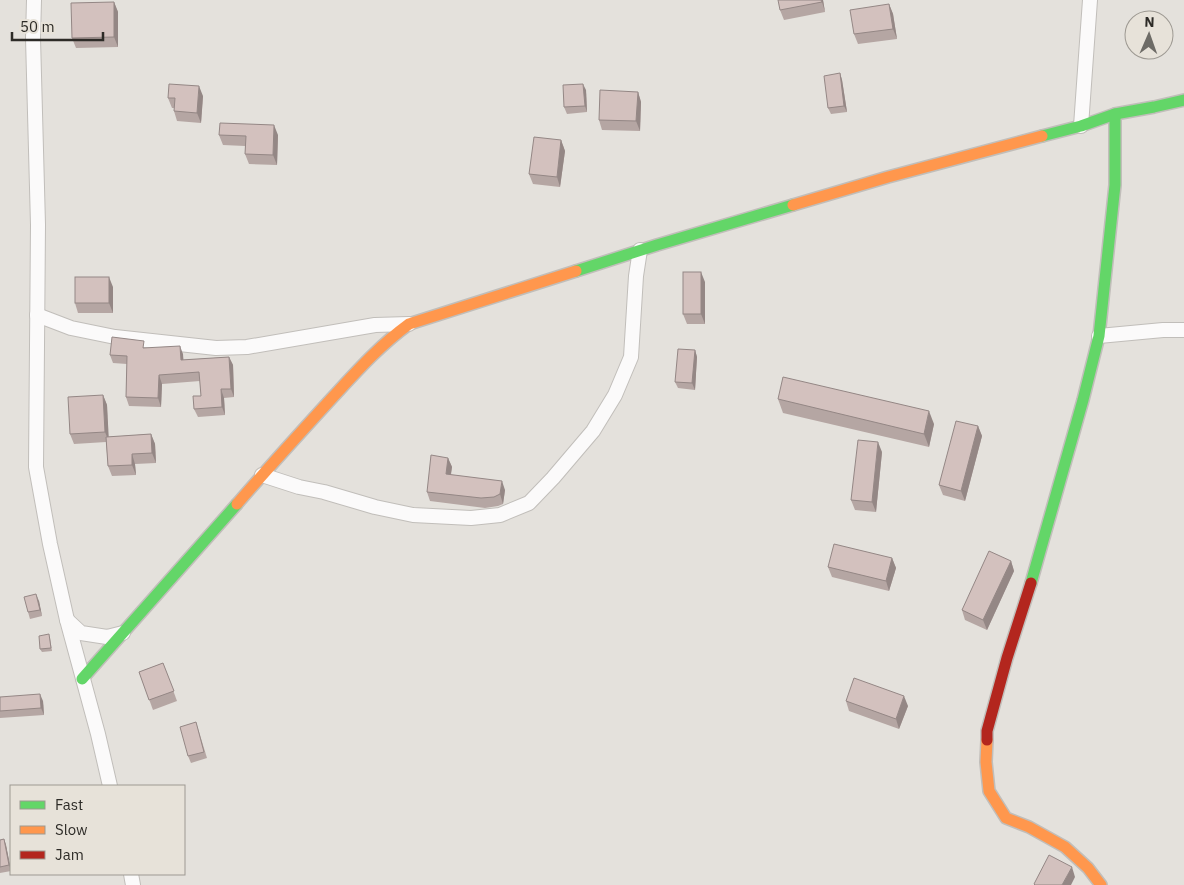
<svg xmlns="http://www.w3.org/2000/svg" width="1184" height="885" viewBox="0 0 1184 885" font-family="'IBM Plex Sans',sans-serif">
<rect width="100%" height="100%" fill="#e4e1dc"/>
<g fill="none" stroke-linecap="round" stroke-linejoin="round">
<defs>
<g id="street">
<path d="M 34,0 L 33,38 L 38,225 L 36,467 L 50,544 L 67,620 L 98,734 L 110,786"/>
<path d="M 1081,126 L 1090,0"/>
<path d="M 37,315 L 71,328 L 115,337 L 216,348 L 247,347 L 375,325 L 409,324"/>
<path d="M 1099,336 L 1163,330 L 1184,330"/>
<path d="M 262,475 L 299,487 L 324,492 L 375,507 L 413,515 L 471,518 L 500,515 L 529,503 L 553,478 L 593,431 L 615,395 L 631,357 L 636,276 L 640,250"/>
<path d="M 67,620 L 81,633 L 107,637 L 123,633"/>
<path d="M 131,874 L 133,885"/>
</g>
<g id="fast">
<path d="M 1042,136 L 1081,126 L 1115,114 L 1154,107 L 1184,100"/>
<path d="M 576,271 L 657,245 L 793,205"/>
<path d="M 1031,583 L 1083,400 L 1099,336 L 1115,185 L 1115,114"/>
<path d="M 82,679 L 237,504"/>
</g>
<g id="slow">
<path d="M 793,205 L 888,177 L 1042,136"/>
<path d="M 237,504 C 268,468 300,433 332,398 C 357,371 379,346 409,324 L 576,271"/>
<path d="M 987,740 L 986,762 L 989,791 L 1006,818 L 1029,827 L 1065,847 L 1088,868 L 1101,885"/>
</g>
<path id="jam" d="M 987,740 L 987,731 L 1007,658 L 1031,583"/>
</defs>
<use href="#street" stroke="#c1beba" stroke-width="16"/>
<use href="#fast" stroke="#c1beba" stroke-width="14"/>
<use href="#slow" stroke="#c1beba" stroke-width="14"/>
<use href="#jam" stroke="#c1beba" stroke-width="14"/>
<use href="#street" stroke="#fbfafa" stroke-width="14"/>
<use href="#fast" stroke="#63d668" stroke-width="11"/>
<use href="#slow" stroke="#ff974d" stroke-width="11"/>
<use href="#jam" stroke="#b3261e" stroke-width="11"/>
</g>
<g fill="#b5a6a3">
<path d="M 823,0 L 825,12 L 784,20 L 780,10 Z"/>
<path d="M 114,2 L 118,12 L 118,47 L 76,48 L 72,38 Z"/>
<path d="M 889,4 L 893,14 L 897,39 L 858,44 L 854,34 Z"/>
<path d="M 840,73 L 842,80 L 847,112 L 831,114 L 828,108 Z"/>
<path d="M 586,90 L 587,112 L 567,114 L 564,107 Z"/>
<path d="M 638,92 L 641,102 L 640,131 L 602,130 L 599,120 Z"/>
<path d="M 203,96 L 201,123 L 177,121 L 174,111 L 174,108 L 172,108 L 168,98 Z"/>
<path d="M 219,135 L 278,135 L 277,165 L 249,164 L 245,154 L 245,146 L 223,145 Z"/>
<path d="M 561,140 L 565,151 L 560,187 L 533,184 L 529,174 Z"/>
<path d="M 705,282 L 705,324 L 687,324 L 683,314 Z"/>
<path d="M 113,287 L 113,313 L 78,313 L 75,303 Z"/>
<path d="M 146,348 L 183,354 L 183,360 L 229,357 L 233,365 L 234,397 L 224,398 L 225,415 L 198,417 L 194,409 L 201,396 L 200,381 L 162,384 L 161,407 L 129,406 L 126,397 L 127,364 L 113,363 L 110,355 Z"/>
<path d="M 695,350 L 697,357 L 695,390 L 678,388 L 675,382 Z"/>
<path d="M 103,395 L 107,405 L 108,437 L 151,434 L 155,444 L 156,463 L 135,464 L 136,475 L 112,476 L 108,466 L 106,442 L 74,444 L 70,434 Z"/>
<path d="M 778,399 L 934,424 L 929,447 L 783,413 Z"/>
<path d="M 978,426 L 982,436 L 965,501 L 943,495 L 939,485 Z"/>
<path d="M 882,452 L 876,512 L 855,510 L 851,500 Z"/>
<path d="M 448,458 L 452,467 L 451,475 L 505,490 L 503,504 L 498,506 L 485,508 L 430,501 L 427,492 Z"/>
<path d="M 892,558 L 896,568 L 889,591 L 832,577 L 828,567 Z"/>
<path d="M 1011,561 L 1014,571 L 987,630 L 965,620 L 962,610 Z"/>
<path d="M 39,601 L 42,616 L 30,619 L 28,612 Z"/>
<path d="M 50,638 L 52,651 L 42,652 L 40,649 Z"/>
<path d="M 163,663 L 177,701 L 153,710 L 139,672 Z"/>
<path d="M 0,697 L 43,701 L 44,715 L 0,718 Z"/>
<path d="M 846,701 L 908,706 L 899,729 L 849,711 Z"/>
<path d="M 196,722 L 207,758 L 191,763 L 188,756 Z"/>
<path d="M 4,839 L 6,845 L 11,871 L 0,873 L 0,840 Z"/>
</g>
<g fill="#948785">
<path d="M 821,0 L 823,0 L 825,12 L 822,2 Z"/>
<path d="M 114,2 L 118,12 L 118,47 L 114,37 Z"/>
<path d="M 889,4 L 893,14 L 897,39 L 893,29 Z"/>
<path d="M 840,73 L 842,80 L 847,112 L 844,106 Z"/>
<path d="M 583,84 L 586,90 L 587,112 L 585,106 Z"/>
<path d="M 199,86 L 203,96 L 201,123 L 197,113 Z"/>
<path d="M 638,92 L 641,102 L 640,131 L 636,121 Z"/>
<path d="M 274,125 L 278,135 L 277,165 L 273,155 Z"/>
<path d="M 561,140 L 565,151 L 560,187 L 557,177 Z"/>
<path d="M 701,272 L 705,282 L 705,324 L 701,314 Z"/>
<path d="M 109,277 L 113,287 L 113,313 L 109,303 Z"/>
<path d="M 180,346 L 183,354 L 184,368 L 181,360 Z"/>
<path d="M 695,350 L 697,357 L 695,390 L 692,383 Z"/>
<path d="M 229,357 L 233,365 L 234,397 L 231,389 Z"/>
<path d="M 159,375 L 162,384 L 161,407 L 158,398 Z"/>
<path d="M 221,389 L 224,398 L 225,415 L 222,407 Z"/>
<path d="M 103,395 L 107,405 L 109,442 L 105,432 Z"/>
<path d="M 929,411 L 934,424 L 929,447 L 924,434 Z"/>
<path d="M 978,426 L 982,436 L 965,501 L 961,491 Z"/>
<path d="M 151,434 L 155,444 L 156,463 L 152,453 Z"/>
<path d="M 878,442 L 882,452 L 876,512 L 872,502 Z"/>
<path d="M 132,454 L 135,464 L 136,475 L 132,465 Z"/>
<path d="M 448,458 L 452,467 L 449,484 L 446,474 Z"/>
<path d="M 502,481 L 505,490 L 503,504 L 500,494 Z"/>
<path d="M 892,558 L 896,568 L 889,591 L 886,581 Z"/>
<path d="M 1011,561 L 1014,571 L 987,630 L 983,620 Z"/>
<path d="M 36,594 L 39,601 L 42,616 L 40,610 Z"/>
<path d="M 40,694 L 43,701 L 44,715 L 41,708 Z"/>
<path d="M 904,696 L 908,706 L 899,729 L 896,719 Z"/>
<path d="M 4,839 L 6,845 L 11,870 L 9,865 Z"/>
<path d="M 1072,867 L 1075,877 L 1071,885 L 1062,885 Z"/>
</g>
<g fill="#d3c1be" stroke="#948785">
<path d="M 778,0 L 821,0 L 822,2 L 780,10 Z"/>
<path d="M 114,2 L 114,37 L 72,38 L 71,3 Z"/>
<path d="M 889,4 L 893,29 L 854,34 L 850,10 Z"/>
<path d="M 840,73 L 844,106 L 828,108 L 824,76 Z"/>
<path d="M 169,84 L 199,86 L 197,113 L 174,111 L 175,98 L 168,98 Z"/>
<path d="M 583,84 L 585,106 L 564,107 L 563,85 Z"/>
<path d="M 600,90 L 638,92 L 636,121 L 599,120 Z"/>
<path d="M 220,123 L 274,125 L 273,155 L 245,154 L 246,136 L 219,135 Z"/>
<path d="M 534,137 L 561,140 L 557,177 L 529,174 Z"/>
<rect x="683" y="272" width="18" height="42"/>
<rect x="75" y="277" width="34" height="26"/>
<path d="M 112,337 L 144,341 L 143,348 L 180,346 L 181,360 L 229,357 L 231,389 L 221,389 L 222,407 L 194,409 L 193,396 L 201,396 L 199,372 L 159,375 L 158,398 L 126,397 L 127,356 L 110,355 Z"/>
<path d="M 678,349 L 695,350 L 692,383 L 675,382 Z"/>
<path d="M 783,377 L 929,411 L 924,434 L 778,399 Z"/>
<path d="M 103,395 L 105,432 L 70,434 L 68,397 Z"/>
<path d="M 956,421 L 978,426 L 961,491 L 939,485 Z"/>
<path d="M 151,434 L 152,453 L 132,454 L 132,465 L 108,466 L 106,437 Z"/>
<path d="M 858,440 L 878,442 L 872,502 L 851,500 Z"/>
<path d="M 431,455 L 448,458 L 446,474 L 502,481 L 500,494 L 494,497 L 481,498 L 427,492 Z"/>
<path d="M 834,544 L 892,558 L 886,581 L 828,567 Z"/>
<path d="M 989,551 L 1011,561 L 983,620 L 962,610 Z"/>
<path d="M 36,594 L 40,610 L 28,612 L 24,597 Z"/>
<path d="M 49,634 L 51,648 L 40,649 L 39,636 Z"/>
<path d="M 163,663 L 174,691 L 149,700 L 139,672 Z"/>
<path d="M 854,678 L 904,696 L 896,719 L 846,701 Z"/>
<path d="M 40,694 L 41,708 L 0,711 L 0,697 Z"/>
<path d="M 196,722 L 204,752 L 188,756 L 180,727 Z"/>
<path d="M 4,839 L 9,865 L 0,867 L 0,840 Z"/>
<path d="M 1049,855 L 1072,867 L 1062,885 L 1035,885 L 1034,884 Z"/>
</g>
<rect x="10" y="785" width="175" height="90" fill="#e7e2d9" stroke="#9d9992"/>
<rect x="20" y="801" width="25" height="8" fill="#63d668" stroke="#9d9992"/>
<text x="55" y="810" font-size="15" fill="#2d2b27">Fast</text>
<rect x="20" y="826" width="25" height="8" fill="#ff974d" stroke="#9d9992"/>
<text x="55" y="835" font-size="15" fill="#2d2b27">Slow</text>
<rect x="20" y="851" width="25" height="8" fill="#b3261e" stroke="#9d9992"/>
<text x="55" y="860" font-size="15" fill="#2d2b27">Jam</text>
<g transform="translate(1149 35) rotate(2)"><circle r="24" fill="#e7e2d9" stroke="#9d9992"/>
<path d="M0-4L9 19L0 12L-9 19Z" fill="#6d6b66"/>
<text y="-8" font-size="14" font-weight="bold" text-anchor="middle" fill="#2d2b27">N</text>
</g>
<path d="M12 32v8h91v-8" fill="none" stroke="#2d2b27" stroke-width="2.5"/>
<text x="20" y="32" font-size="15" fill="#2d2b27" stroke="#e7e2d9" stroke-width="4" paint-order="stroke">50 m</text>
</svg>
